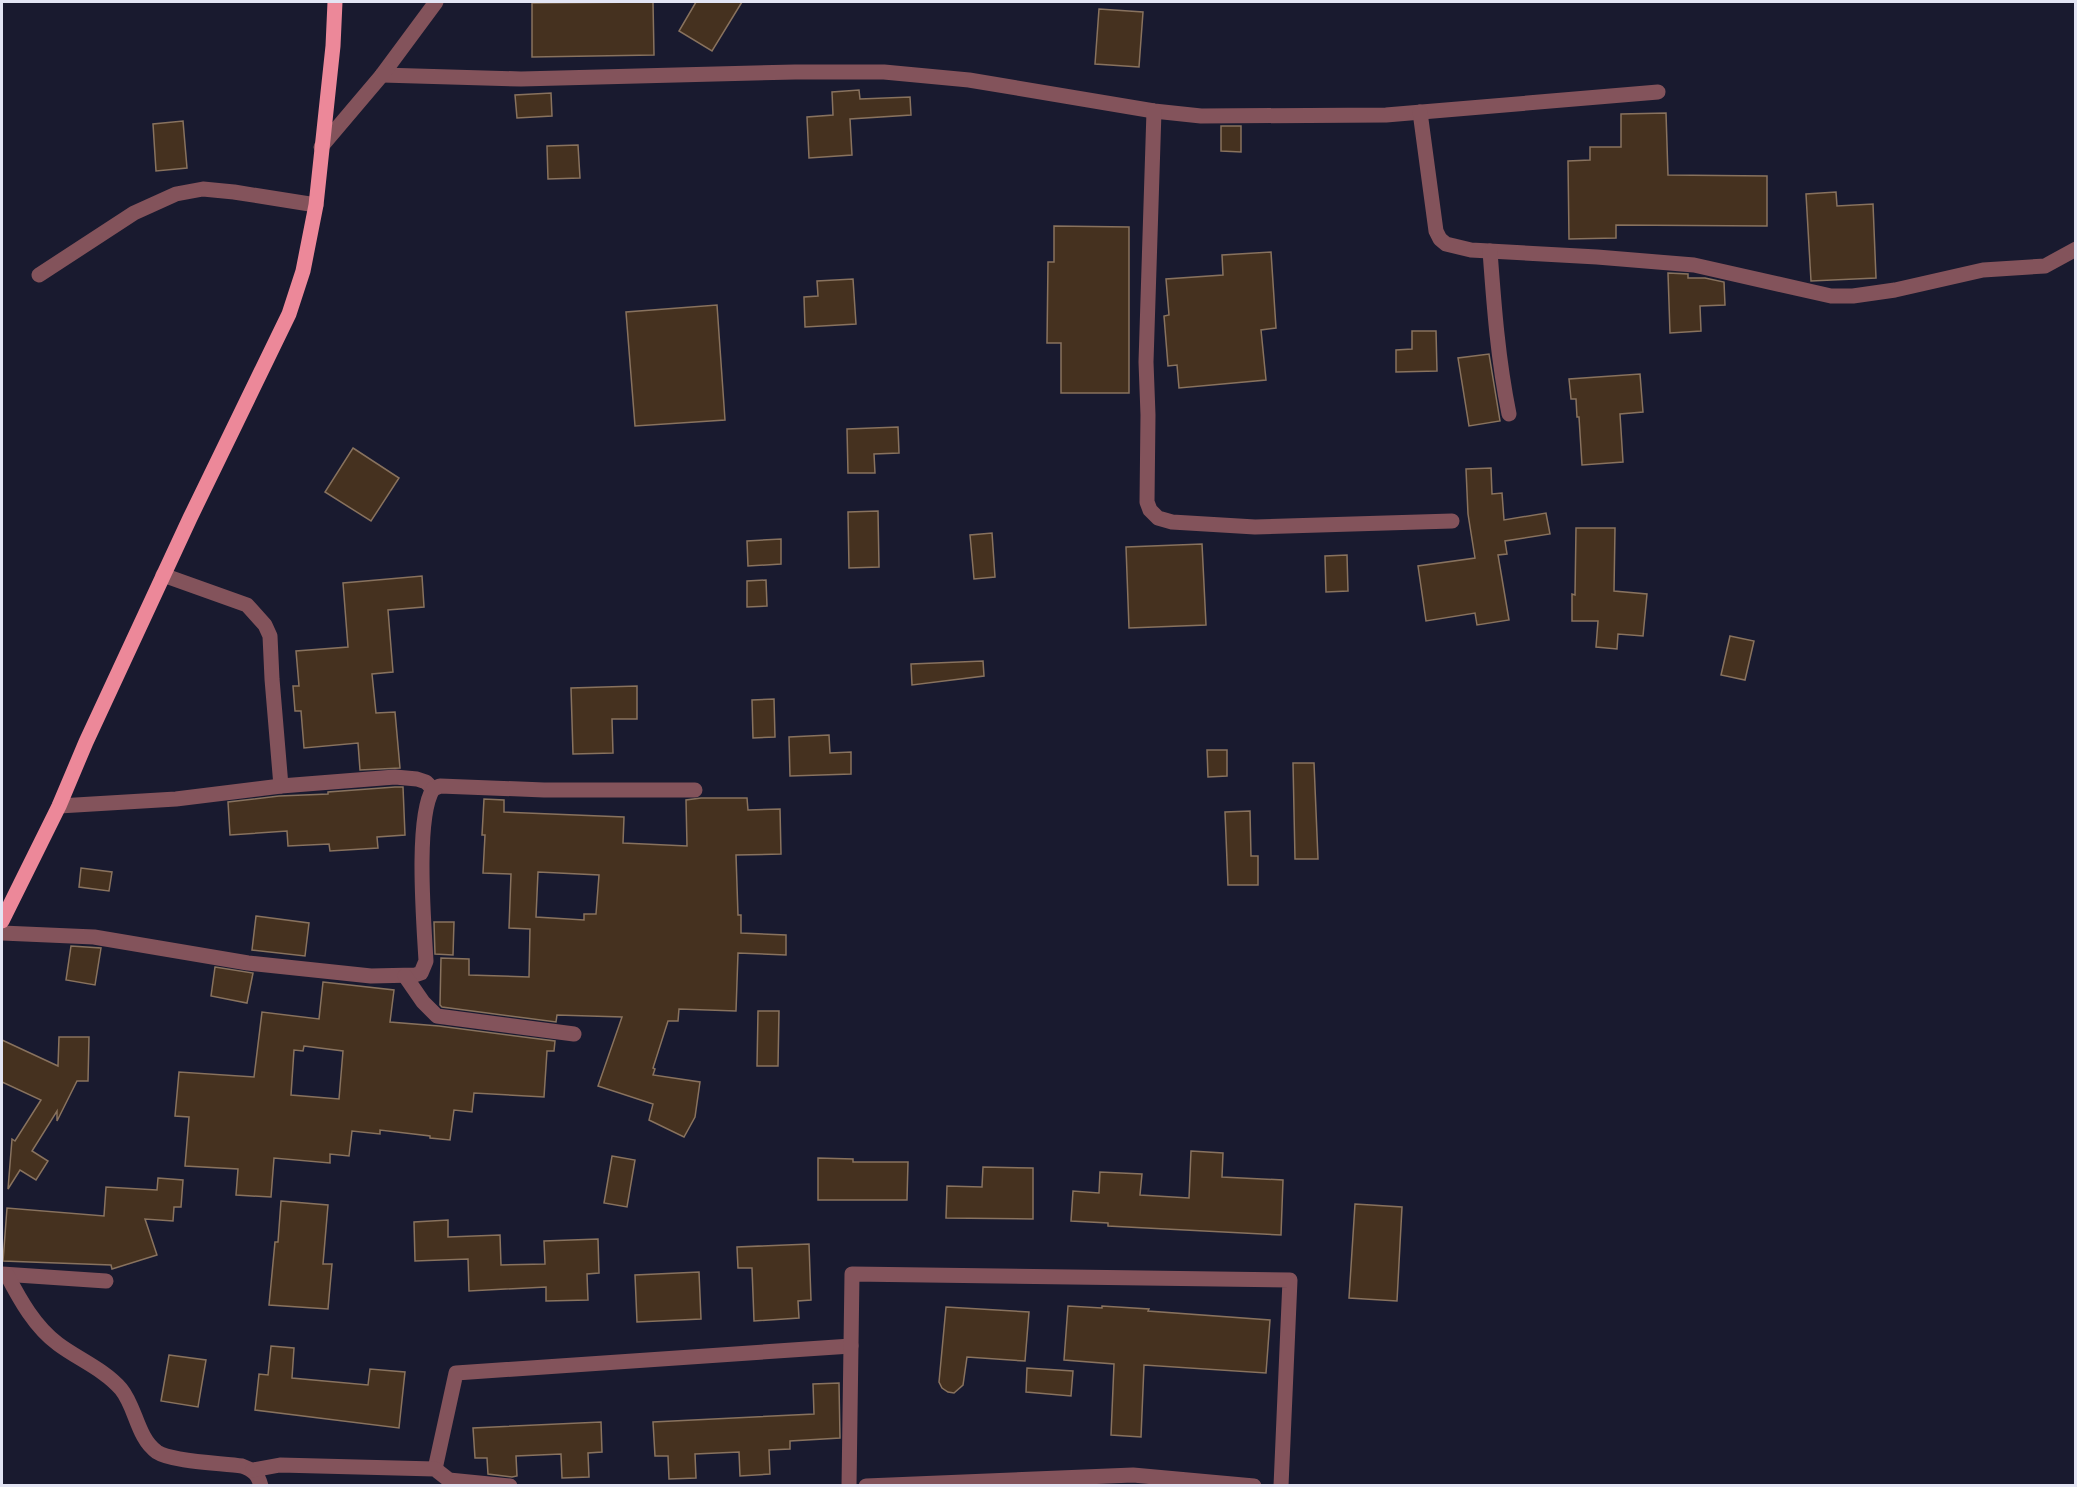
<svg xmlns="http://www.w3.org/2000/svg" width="2077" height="1487" viewBox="0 0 2077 1487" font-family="Manrope,sans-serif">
<rect width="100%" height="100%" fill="#191a2f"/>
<g fill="#45311f" stroke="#88725e" stroke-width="1.5" fill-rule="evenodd">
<path d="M 653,2 L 654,55 L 532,57 L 532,3 Z"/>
<path d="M 696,2 L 742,2 L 712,51 L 679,31 Z"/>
<path d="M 1099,9 L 1143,12 L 1139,67 L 1095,64 Z"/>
<path d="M 859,90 L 860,99 L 910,97 L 911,115 L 850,119 L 852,155 L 809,158 L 807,117 L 833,115 L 832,92 Z"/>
<path d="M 551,93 L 552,116 L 517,118 L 515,95 Z"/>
<path d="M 1666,113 L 1668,175 L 1767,176 L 1767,226 L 1616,225 L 1616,238 L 1569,239 L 1568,161 L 1590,160 L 1590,147 L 1621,147 L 1621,114 Z"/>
<path d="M 183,121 L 187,168 L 156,171 L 153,124 Z"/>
<path d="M 1221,126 L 1241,126 L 1241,152 L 1221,151 Z"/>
<path d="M 578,145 L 580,178 L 548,179 L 547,146 Z"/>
<path d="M 1836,192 L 1837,206 L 1873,204 L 1876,278 L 1811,281 L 1806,194 Z"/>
<path d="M 1054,226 L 1129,227 L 1129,393 L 1061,393 L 1061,343 L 1047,343 L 1048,262 L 1054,262 Z"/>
<path d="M 1271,252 L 1276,328 L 1261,330 L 1266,380 L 1179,388 L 1177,365 L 1168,366 L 1164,316 L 1169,315 L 1166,279 L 1223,275 L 1222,255 Z"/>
<path d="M 1668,273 L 1688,274 L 1688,278 L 1705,278 L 1724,282 L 1725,305 L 1700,306 L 1701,331 L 1670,333 Z"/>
<path d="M 853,279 L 856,324 L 805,327 L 804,297 L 818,296 L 817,281 Z"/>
<path d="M 717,305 L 725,420 L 635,426 L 626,312 Z"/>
<path d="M 1412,331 L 1436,331 L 1437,371 L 1396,372 L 1396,350 L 1412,349 Z"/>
<path d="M 1489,354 L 1500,421 L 1469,426 L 1458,358 Z"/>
<path d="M 1640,374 L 1643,412 L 1620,414 L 1623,462 L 1582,465 L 1579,417 L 1577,417 L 1576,399 L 1571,399 L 1569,379 Z"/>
<path d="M 898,427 L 899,453 L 874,454 L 875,473 L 848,473 L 847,429 Z"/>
<path d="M 353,448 L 399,478 L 371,521 L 325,492 Z"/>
<path d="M 1491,468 L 1492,494 L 1502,493 L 1504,520 L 1546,513 L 1550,534 L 1505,541 L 1507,554 L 1498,555 L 1509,620 L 1477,625 L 1475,613 L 1426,621 L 1418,566 L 1475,558 L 1468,514 L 1466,469 Z"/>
<path d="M 878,511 L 879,567 L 849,568 L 848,512 Z"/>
<path d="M 1576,528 L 1615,528 L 1614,591 L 1647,594 L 1643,636 L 1618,634 L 1617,649 L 1596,647 L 1598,621 L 1572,621 L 1572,594 L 1575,595 Z"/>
<path d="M 992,533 L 995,577 L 974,579 L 970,535 Z"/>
<path d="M 781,539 L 781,564 L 748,566 L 747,541 Z"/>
<path d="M 1202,544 L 1206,625 L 1129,628 L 1126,547 Z"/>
<path d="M 1347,555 L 1348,591 L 1326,592 L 1325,556 Z"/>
<path d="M 422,576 L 424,607 L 388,610 L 393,672 L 372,674 L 376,713 L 395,712 L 400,768 L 360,770 L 358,743 L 304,748 L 301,711 L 295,711 L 293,686 L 299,686 L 296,651 L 348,647 L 343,583 Z"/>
<path d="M 766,580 L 767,606 L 747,607 L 747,581 Z"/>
<path d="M 1730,636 L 1754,641 L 1745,680 L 1721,675 Z"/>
<path d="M 983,661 L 984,676 L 912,685 L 911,664 Z"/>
<path d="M 637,686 L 637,719 L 612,719 L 613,753 L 573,754 L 571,688 Z"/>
<path d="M 774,699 L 775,737 L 753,738 L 752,700 Z"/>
<path d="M 829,735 L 830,753 L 851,752 L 851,774 L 790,776 L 789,737 Z"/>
<path d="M 1207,750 L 1227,750 L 1227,776 L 1208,777 Z"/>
<path d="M 1293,763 L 1314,763 L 1318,859 L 1295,859 Z"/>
<path d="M 395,787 L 403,787 L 405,835 L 377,837 L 378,848 L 330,851 L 329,844 L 288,846 L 287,831 L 230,835 L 228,802 L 279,796 L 328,794 L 328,792 Z"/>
<path d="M 701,798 L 747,798 L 748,810 L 780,809 L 781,854 L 736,855 L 738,915 L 741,915 L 741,933 L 786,935 L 786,955 L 738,953 L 736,1011 L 679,1009 L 678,1021 L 668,1021 L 653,1068 L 655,1069 L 653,1075 L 700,1082 L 695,1117 L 684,1137 L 649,1120 L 653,1104 L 598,1086 L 622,1017 L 557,1015 L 556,1022 L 442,1007 L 440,1005 L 441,958 L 469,959 L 469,975 L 529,977 L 530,929 L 509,928 L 511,874 L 483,873 L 485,835 L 482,835 L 484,799 L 504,800 L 504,812 L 624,817 L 623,843 L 687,846 L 686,800 ZM 538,872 L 599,875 L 596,914 L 584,914 L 584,920 L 536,917 Z"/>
<path d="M 1250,811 L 1251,856 L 1258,856 L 1258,885 L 1228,885 L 1225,812 Z"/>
<path d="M 81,868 L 112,872 L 109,891 L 79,887 Z"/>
<path d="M 256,916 L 309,923 L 305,956 L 252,950 Z"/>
<path d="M 434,922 L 454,922 L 453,955 L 435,954 Z"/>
<path d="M 71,946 L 101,948 L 95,985 L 66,980 Z"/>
<path d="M 215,967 L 253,973 L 247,1003 L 211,996 Z"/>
<path d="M 323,982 L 394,990 L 390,1022 L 439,1026 L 555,1041 L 554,1051 L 547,1051 L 544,1097 L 474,1093 L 472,1112 L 454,1110 L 450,1140 L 430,1138 L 430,1136 L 380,1130 L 380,1134 L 352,1131 L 349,1156 L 330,1154 L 330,1163 L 274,1158 L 271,1197 L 236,1195 L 238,1169 L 185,1166 L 189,1117 L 175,1116 L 179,1072 L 254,1077 L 262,1012 L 319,1019 ZM 304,1046 L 343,1051 L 339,1099 L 291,1095 L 294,1050 L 303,1051 Z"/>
<path d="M 758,1011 L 779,1011 L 778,1066 L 757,1066 Z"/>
<path d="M 59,1037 L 89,1037 L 88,1081 L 77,1081 L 57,1121 L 57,1111 L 32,1151 L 48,1161 L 36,1180 L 20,1170 L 8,1189 L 12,1139 L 15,1141 L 41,1100 L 2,1082 L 2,1040 L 58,1066 Z"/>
<path d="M 1191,1151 L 1223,1153 L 1222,1177 L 1283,1180 L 1281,1235 L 1108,1226 L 1108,1223 L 1071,1221 L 1073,1191 L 1099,1193 L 1100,1172 L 1142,1174 L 1140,1195 L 1189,1198 Z"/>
<path d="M 612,1156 L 635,1160 L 627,1207 L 604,1203 Z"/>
<path d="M 818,1158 L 853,1159 L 853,1162 L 908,1162 L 907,1200 L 818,1200 Z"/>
<path d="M 983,1167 L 1033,1168 L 1033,1219 L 946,1218 L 947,1186 L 982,1187 Z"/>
<path d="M 158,1178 L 183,1180 L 181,1207 L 174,1207 L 173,1221 L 145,1219 L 157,1255 L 112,1269 L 111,1265 L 3,1261 L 7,1208 L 104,1216 L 106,1187 L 157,1190 Z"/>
<path d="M 281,1201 L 328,1205 L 323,1264 L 332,1264 L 328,1309 L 269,1305 L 275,1242 L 278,1242 Z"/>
<path d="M 1355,1204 L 1402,1207 L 1397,1301 L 1349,1298 Z"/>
<path d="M 448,1220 L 448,1237 L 500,1235 L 501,1265 L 545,1264 L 544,1241 L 598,1239 L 599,1273 L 587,1274 L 588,1300 L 546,1301 L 546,1287 L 469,1291 L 468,1259 L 415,1261 L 414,1222 Z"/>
<path d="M 809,1244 L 811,1300 L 798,1301 L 799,1318 L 754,1321 L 752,1268 L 738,1268 L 737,1247 Z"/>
<path d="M 699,1272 L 701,1319 L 637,1322 L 635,1275 Z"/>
<path d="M 1068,1306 L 1102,1308 L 1102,1306 L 1149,1309 L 1148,1311 L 1270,1320 L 1266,1373 L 1144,1365 L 1141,1437 L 1111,1435 L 1114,1364 L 1064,1360 Z"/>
<path d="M 946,1307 L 1029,1312 L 1025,1361 L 967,1357 L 963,1385 L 954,1393 L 948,1392 L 942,1388 L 939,1382 Z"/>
<path d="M 271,1346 L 294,1348 L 292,1378 L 368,1385 L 370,1369 L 405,1372 L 399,1428 L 255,1410 L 259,1374 L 268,1375 Z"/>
<path d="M 169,1355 L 206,1360 L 198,1407 L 161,1401 Z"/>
<path d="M 1027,1368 L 1073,1371 L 1071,1396 L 1026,1392 Z"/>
<path d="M 839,1383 L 840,1438 L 790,1441 L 790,1449 L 769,1450 L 770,1474 L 740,1476 L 739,1452 L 695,1454 L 696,1478 L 669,1479 L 668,1456 L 655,1456 L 653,1422 L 814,1414 L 813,1384 Z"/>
<path d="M 601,1422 L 602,1452 L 588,1453 L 589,1477 L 562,1478 L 561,1454 L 516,1456 L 517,1476 L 512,1477 L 488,1474 L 487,1458 L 475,1458 L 473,1428 Z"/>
</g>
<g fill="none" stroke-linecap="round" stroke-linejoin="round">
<g stroke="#83535b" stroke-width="15">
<path d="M 382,75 L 521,79 L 795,72 L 884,72 L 969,80 L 1154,111 L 1201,116 L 1386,115 L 1658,92"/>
<path d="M 1154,111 L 1146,362 L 1148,415 L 1147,502 L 1150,510 L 1158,518 L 1172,522 L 1255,527 L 1452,521"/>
<path d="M 1420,112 L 1436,231 L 1440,239 L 1446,244 L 1471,250 L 1597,257 L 1694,265 L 1831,296 L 1853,296 L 1895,290 L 1983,270 L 2045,266 L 2076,249"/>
<path d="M 321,147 L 382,75 L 436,2"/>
<path d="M 1490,251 C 1494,306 1498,360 1509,414"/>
<path d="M 39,275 L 134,213 L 176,194 L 203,189 L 234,192 L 316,205"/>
<path d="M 163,575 L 247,605 L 265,625 L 270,636 L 272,679 L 281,786"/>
<path d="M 59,806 L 176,799 L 281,786 L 395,777 L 417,779 L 426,782 L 433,789"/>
<path d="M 2,933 L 94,937 L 248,963 L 371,976 L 415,975 L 421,973 L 426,961 C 424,924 415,818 433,789 L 440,786 L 544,790 L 695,790"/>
<path d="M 405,976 L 423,1002 L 437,1016 L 574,1034"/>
<path d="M 2,1274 L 106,1281"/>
<path d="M 7,1275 C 20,1300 35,1327 58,1344 C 78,1359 105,1370 121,1389 C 136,1407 137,1438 157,1452 C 172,1462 223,1463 242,1466 C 253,1470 258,1474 261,1486"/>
<path d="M 435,1469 L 456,1373 L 851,1346"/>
<path d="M 253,1470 L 280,1465 L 435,1469 L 449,1480 L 510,1486"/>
<path d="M 849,1486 L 852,1274 L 1290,1280 L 1281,1486"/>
<path d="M 866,1486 L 1133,1475 L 1254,1486"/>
</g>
<path stroke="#ec8899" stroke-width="15" d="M 2,921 L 59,806 L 86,742 L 190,518 L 289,314 L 303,271 L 316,205 L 333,46 L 335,2"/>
</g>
<rect width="2077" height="1487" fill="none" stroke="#e3e5f4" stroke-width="6"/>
</svg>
